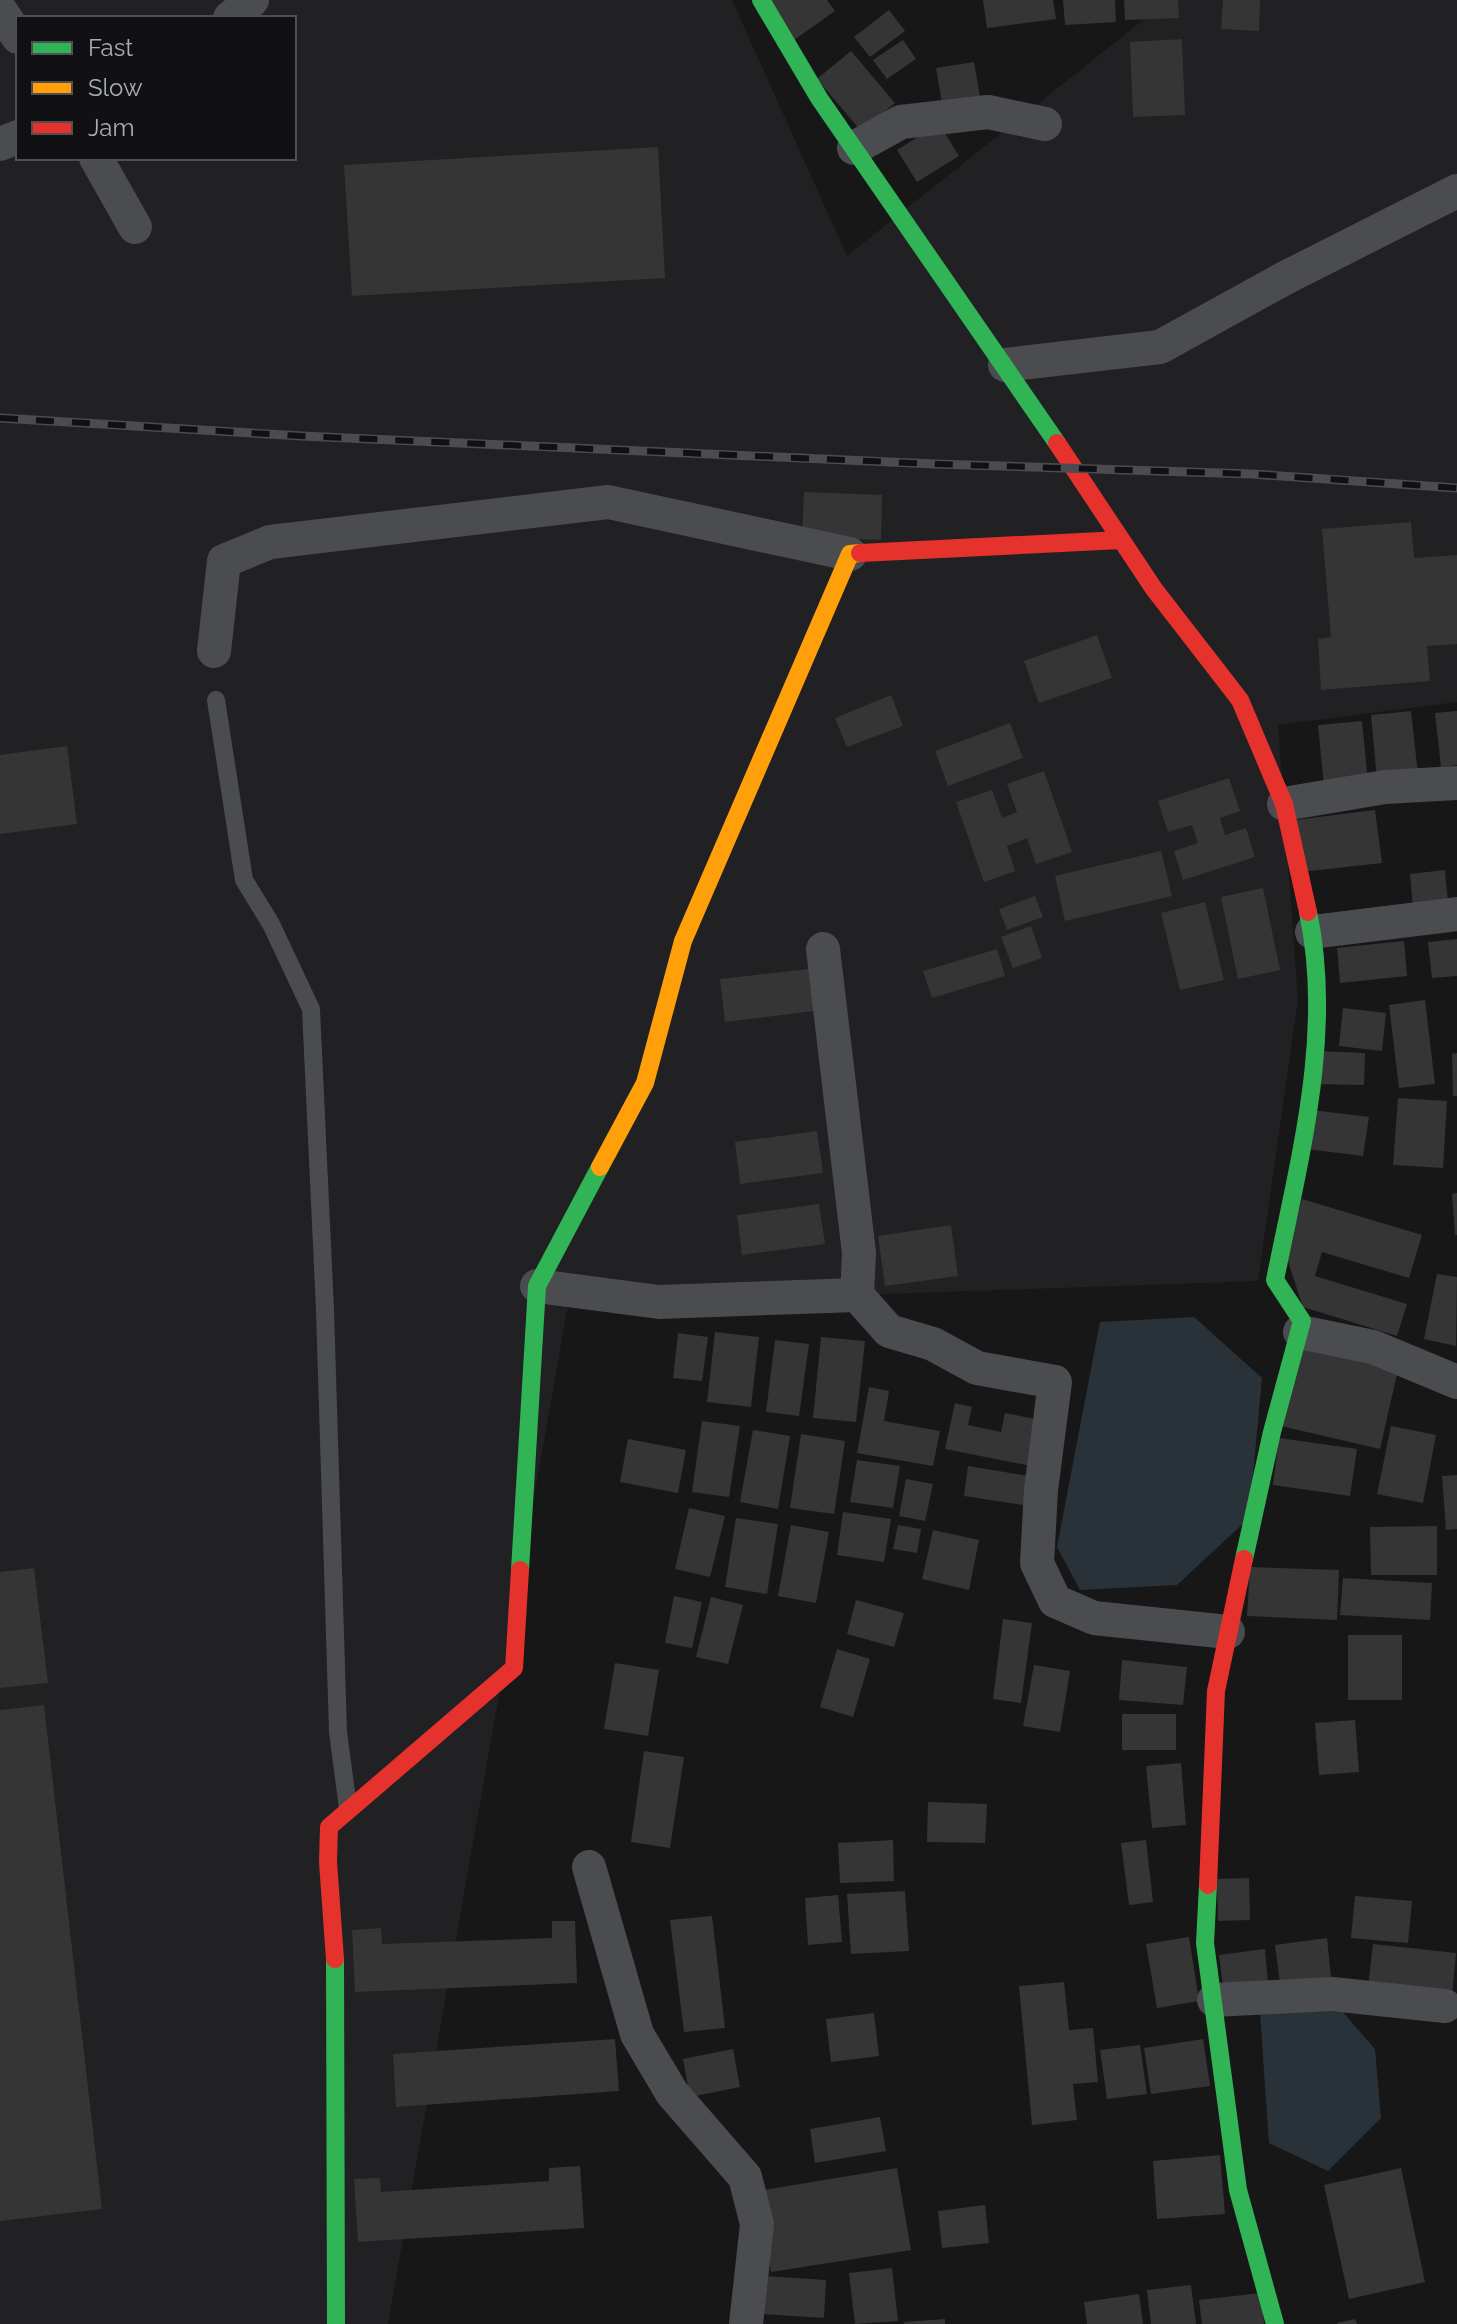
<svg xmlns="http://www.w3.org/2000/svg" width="1457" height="2324" viewBox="0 0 1457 2324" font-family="Raleway,sans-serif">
<rect width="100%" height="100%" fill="#171717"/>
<path fill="#212123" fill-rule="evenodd" d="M 0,0 L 732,0 L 847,256 L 1168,0 L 1457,0 L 1457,702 L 1278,725 L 1298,999 L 1258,1281 L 568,1305 L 388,2324 L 0,2324 ZM 18,18 L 294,18 L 294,158 L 18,158 Z"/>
<g fill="#2a3239">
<path d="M 1194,1317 L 1262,1378 L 1249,1518 L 1177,1585 L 1080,1590 L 1057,1547 L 1100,1322 Z"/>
<path d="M 1342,2011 L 1375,2049 L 1381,2118 L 1328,2171 L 1269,2143 L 1260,2013 Z"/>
</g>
<g fill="#353536">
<path d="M 766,0 L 827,0 L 835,11 L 794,40 Z"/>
<path d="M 983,0 L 1053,0 L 1056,19 L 987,28 Z"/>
<path d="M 1063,0 L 1115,0 L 1116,22 L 1065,25 Z"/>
<path d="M 1124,0 L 1178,0 L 1179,18 L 1125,20 Z"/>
<path d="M 1223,0 L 1260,0 L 1259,31 L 1221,29 Z"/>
<path d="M 889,10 L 905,31 L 870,57 L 854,37 Z"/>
<path d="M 1182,39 L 1185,115 L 1133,117 L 1130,42 Z"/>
<path d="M 903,40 L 916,59 L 887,79 L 873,60 Z"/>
<path d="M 851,51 L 895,103 L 861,131 L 817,79 Z"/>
<path d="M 974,62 L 981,103 L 943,109 L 936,68 Z"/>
<path d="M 939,124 L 959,156 L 917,182 L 897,150 Z"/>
<path d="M 658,147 L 665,278 L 352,296 L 344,165 Z"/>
<path d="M 804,492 L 882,495 L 881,540 L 802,537 Z"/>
<path d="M 1411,522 L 1414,558 L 1457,555 L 1457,644 L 1427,646 L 1430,681 L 1321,690 L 1318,639 L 1331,637 L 1322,529 Z"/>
<path d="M 1097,635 L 1112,678 L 1039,703 L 1024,661 Z"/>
<path d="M 891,695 L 903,726 L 847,747 L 835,718 Z"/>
<path d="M 1411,711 L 1418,774 L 1377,779 L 1371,715 Z"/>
<path d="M 1457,711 L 1457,765 L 1441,767 L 1435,713 Z"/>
<path d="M 1362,721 L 1368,782 L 1324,786 L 1318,725 Z"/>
<path d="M 1010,723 L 1023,758 L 948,786 L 935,751 Z"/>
<path d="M 67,746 L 77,824 L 0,834 L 0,755 Z"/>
<path d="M 1044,771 L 1072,852 L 1036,864 L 1027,838 L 1007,846 L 1015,871 L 984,882 L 956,802 L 992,790 L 1002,818 L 1017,812 L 1007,784 Z"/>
<path d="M 1229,778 L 1240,811 L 1220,818 L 1225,835 L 1246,828 L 1255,857 L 1183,880 L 1174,851 L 1198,843 L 1192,825 L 1168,832 L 1158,801 Z"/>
<path d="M 1375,810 L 1382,863 L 1301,872 L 1295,820 Z"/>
<path d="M 1161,851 L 1172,896 L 1065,921 L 1055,876 Z"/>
<path d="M 1445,870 L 1448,904 L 1413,908 L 1410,874 Z"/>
<path d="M 1263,888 L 1280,970 L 1238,979 L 1221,897 Z"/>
<path d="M 1035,896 L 1043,917 L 1007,930 L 999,909 Z"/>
<path d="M 1205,902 L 1224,980 L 1180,990 L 1161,913 Z"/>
<path d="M 1031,926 L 1042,958 L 1013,968 L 1001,937 Z"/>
<path d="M 1457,939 L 1457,976 L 1432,978 L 1428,942 Z"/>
<path d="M 1404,941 L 1407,976 L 1340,983 L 1337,948 Z"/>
<path d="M 997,949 L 1005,976 L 932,998 L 923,971 Z"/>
<path d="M 809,969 L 814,1011 L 725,1022 L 720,979 Z"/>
<path d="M 1425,1000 L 1435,1084 L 1399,1088 L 1389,1005 Z"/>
<path d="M 1343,1008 L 1386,1013 L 1382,1051 L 1339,1046 Z"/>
<path d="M 1317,1051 L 1365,1053 L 1364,1085 L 1316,1084 Z"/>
<path d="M 1457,1053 L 1457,1096 L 1453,1096 L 1452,1054 Z"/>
<path d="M 1398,1098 L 1447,1101 L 1443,1168 L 1393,1165 Z"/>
<path d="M 1312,1110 L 1369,1117 L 1363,1156 L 1306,1149 Z"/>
<path d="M 817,1131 L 823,1173 L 740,1184 L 735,1142 Z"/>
<path d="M 1457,1193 L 1457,1235 L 1455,1235 L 1452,1194 Z"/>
<path d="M 1302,1199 L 1422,1235 L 1409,1278 L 1322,1252 L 1315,1276 L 1407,1304 L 1397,1336 L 1303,1307 L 1285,1252 Z"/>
<path d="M 819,1204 L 825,1244 L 742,1255 L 737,1215 Z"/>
<path d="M 951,1225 L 958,1276 L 885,1286 L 878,1236 Z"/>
<path d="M 1437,1274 L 1457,1277 L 1456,1346 L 1424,1339 Z"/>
<path d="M 715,1332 L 759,1337 L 751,1407 L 707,1402 Z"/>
<path d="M 678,1333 L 708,1337 L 702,1381 L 673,1378 Z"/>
<path d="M 821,1337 L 865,1341 L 856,1422 L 813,1418 Z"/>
<path d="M 775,1340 L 809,1344 L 799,1416 L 766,1412 Z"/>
<path d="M 1301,1342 L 1399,1365 L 1380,1449 L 1281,1426 Z"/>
<path d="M 869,1387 L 889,1391 L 884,1421 L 940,1431 L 933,1466 L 857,1453 Z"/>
<path d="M 955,1403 L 972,1407 L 968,1425 L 1001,1432 L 1005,1413 L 1040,1420 L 1031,1466 L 945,1449 Z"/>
<path d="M 702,1421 L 740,1426 L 729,1497 L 692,1492 Z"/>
<path d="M 1391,1426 L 1436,1435 L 1423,1503 L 1377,1494 Z"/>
<path d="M 753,1430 L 790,1436 L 778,1509 L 740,1502 Z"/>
<path d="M 801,1434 L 845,1441 L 834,1514 L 790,1508 Z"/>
<path d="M 1279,1438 L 1357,1449 L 1350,1496 L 1273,1485 Z"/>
<path d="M 628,1439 L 686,1450 L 678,1493 L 620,1482 Z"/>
<path d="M 857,1460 L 900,1466 L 893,1508 L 850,1502 Z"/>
<path d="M 968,1466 L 1035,1477 L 1030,1506 L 964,1496 Z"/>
<path d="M 1457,1475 L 1457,1529 L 1446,1530 L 1442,1476 Z"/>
<path d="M 906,1479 L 933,1484 L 925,1521 L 899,1516 Z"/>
<path d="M 689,1508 L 725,1516 L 710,1577 L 675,1569 Z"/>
<path d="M 843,1512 L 891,1519 L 884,1562 L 837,1555 Z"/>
<path d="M 736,1518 L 778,1524 L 767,1594 L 725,1587 Z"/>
<path d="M 791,1525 L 829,1532 L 816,1603 L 778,1596 Z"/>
<path d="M 898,1525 L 921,1529 L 917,1553 L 893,1549 Z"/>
<path d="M 1437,1526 L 1437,1575 L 1371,1575 L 1370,1527 Z"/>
<path d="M 933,1530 L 979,1540 L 969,1590 L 922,1579 Z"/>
<path d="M 1250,1567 L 1339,1570 L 1337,1620 L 1247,1616 Z"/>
<path d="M 34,1568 L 48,1683 L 0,1688 L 0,1572 Z"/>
<path d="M 1343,1578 L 1432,1583 L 1430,1620 L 1340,1615 Z"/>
<path d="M 674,1596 L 702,1602 L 692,1648 L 665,1643 Z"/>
<path d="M 711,1597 L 743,1605 L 728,1664 L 696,1657 Z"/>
<path d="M 856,1600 L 904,1613 L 894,1647 L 847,1634 Z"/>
<path d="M 1003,1619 L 1032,1623 L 1021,1703 L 993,1699 Z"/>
<rect x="1348" y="1635" width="54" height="65"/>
<path d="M 837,1649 L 870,1659 L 853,1717 L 820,1707 Z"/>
<path d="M 1122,1660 L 1187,1667 L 1183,1705 L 1119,1700 Z"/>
<path d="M 615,1663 L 659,1670 L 648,1736 L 604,1729 Z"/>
<path d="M 1034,1665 L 1070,1671 L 1060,1732 L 1023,1726 Z"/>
<path d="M 44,1705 L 102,2209 L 0,2221 L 0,1710 Z"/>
<rect x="1122" y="1714" width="54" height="36"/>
<path d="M 1355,1720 L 1359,1772 L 1319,1775 L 1315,1723 Z"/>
<path d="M 644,1751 L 684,1757 L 670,1848 L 631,1842 Z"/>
<path d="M 1181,1763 L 1186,1825 L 1152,1828 L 1146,1766 Z"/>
<path d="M 928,1802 L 987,1804 L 985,1843 L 927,1842 Z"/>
<path d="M 893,1840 L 894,1881 L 840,1883 L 838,1843 Z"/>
<path d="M 1146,1840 L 1153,1902 L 1129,1905 L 1121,1843 Z"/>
<path d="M 1249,1878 L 1250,1920 L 1218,1921 L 1217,1879 Z"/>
<path d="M 905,1891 L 909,1951 L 851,1954 L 847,1894 Z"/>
<path d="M 838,1895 L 842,1942 L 808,1945 L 805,1898 Z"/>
<path d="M 1355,1896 L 1412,1901 L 1408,1943 L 1351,1938 Z"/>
<path d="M 712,1916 L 725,2028 L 684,2032 L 670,1920 Z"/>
<path d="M 552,1921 L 575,1921 L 577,1983 L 355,1992 L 352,1930 L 381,1928 L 382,1944 L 552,1938 Z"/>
<path d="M 1189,1937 L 1199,2001 L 1157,2008 L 1146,1944 Z"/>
<path d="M 1327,1938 L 1331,1977 L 1280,1983 L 1275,1945 Z"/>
<path d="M 1373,1944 L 1456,1953 L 1452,1996 L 1368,1987 Z"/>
<path d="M 1265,1949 L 1268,1982 L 1223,1987 L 1219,1955 Z"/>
<path d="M 1064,1982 L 1069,2030 L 1093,2028 L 1098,2082 L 1073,2084 L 1077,2120 L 1032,2125 L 1019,1986 Z"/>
<path d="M 874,2013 L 879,2056 L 831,2062 L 826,2019 Z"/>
<path d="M 615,2039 L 619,2091 L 396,2107 L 393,2054 Z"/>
<path d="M 1203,2039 L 1210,2086 L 1151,2094 L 1144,2048 Z"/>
<path d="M 1140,2045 L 1147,2094 L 1107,2099 L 1100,2050 Z"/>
<path d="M 733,2049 L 740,2087 L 690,2097 L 683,2059 Z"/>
<path d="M 880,2117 L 886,2151 L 815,2163 L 810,2129 Z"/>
<path d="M 1220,2155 L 1225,2214 L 1157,2219 L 1153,2161 Z"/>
<path d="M 580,2166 L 584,2228 L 358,2242 L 354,2179 L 380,2178 L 381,2192 L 549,2181 L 549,2168 Z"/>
<path d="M 897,2168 L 911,2250 L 771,2272 L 757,2191 Z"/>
<path d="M 1401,2168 L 1425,2282 L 1349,2299 L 1324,2185 Z"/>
<path d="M 985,2205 L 989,2243 L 942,2248 L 938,2211 Z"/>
<path d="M 892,2268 L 898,2321 L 855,2324 L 849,2273 Z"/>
<path d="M 764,2276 L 826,2280 L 824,2318 L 762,2314 Z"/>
<path d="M 1191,2285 L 1196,2324 L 1151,2324 L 1147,2290 Z"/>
<path d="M 1261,2293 L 1264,2324 L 1202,2324 L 1199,2300 Z"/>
<path d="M 1139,2294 L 1143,2324 L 1087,2324 L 1084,2302 Z"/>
<path d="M 945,2319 L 945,2324 L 904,2324 L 904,2322 Z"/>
<path d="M 1355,2319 L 1357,2324 L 1337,2324 L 1337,2323 Z"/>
</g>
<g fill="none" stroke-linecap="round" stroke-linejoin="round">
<path stroke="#4b4c50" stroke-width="18" d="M 216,700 L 244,880 L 271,924 L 311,1009 L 325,1310 L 338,1732 L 348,1808"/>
<g stroke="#4b4c50" stroke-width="34">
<path d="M 0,10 L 18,37"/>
<path d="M 230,18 L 252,0"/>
<path d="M 0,144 L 18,137"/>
<path d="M 854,148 L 901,122 L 988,112 L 1045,124"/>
<path d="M 96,158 L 135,227"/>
<path d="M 1005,365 L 1160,347 L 1285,278 L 1457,191"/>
<path d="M 214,651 L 224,561 L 270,542 L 608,502 L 850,554"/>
<path d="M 1284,804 L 1385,787 L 1457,783"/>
<path d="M 1312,932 L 1457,914"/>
<path d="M 823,949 L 859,1253 L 857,1295 L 889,1331 L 933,1344 L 977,1368 L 1055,1382 L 1041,1490 L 1037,1563 L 1055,1601 L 1094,1618 L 1228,1632"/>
<path d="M 537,1286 L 659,1302 L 857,1295"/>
<path d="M 1300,1332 L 1373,1347 L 1457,1382"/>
<path d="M 589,1867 L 637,2034 L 672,2093 L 745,2177 L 757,2224 L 746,2324"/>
<path d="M 1214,2000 L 1332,1994 L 1445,2006"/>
</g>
<g stroke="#30b455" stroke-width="18">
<path d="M 761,0 L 819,98 L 1057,443"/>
<path d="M 1244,1559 L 1272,1432 L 1302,1321 L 1275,1280 C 1299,1160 1334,1034 1308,912"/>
<path d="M 520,1570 L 537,1286 L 600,1167"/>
<path d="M 1208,1885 L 1205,1943 L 1238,2190 L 1275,2324"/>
<path d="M 335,1959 L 336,2324"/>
</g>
<path stroke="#ff9f0a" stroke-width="18" d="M 600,1167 L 645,1083 L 683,941 L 850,554 L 860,553"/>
<g stroke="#e5322d" stroke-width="18">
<path d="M 1057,443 L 1154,589 L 1240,700 L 1284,804 L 1308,912"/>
<path d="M 860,553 L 1121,540"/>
<path d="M 1208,1885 L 1216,1691 L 1244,1559"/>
<path d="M 335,1959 L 328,1862 L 329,1827 L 514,1668 L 520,1570"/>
</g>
<defs>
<path id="rail" d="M 0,418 L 302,436 L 935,464 L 1252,474 L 1457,488"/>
</defs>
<use href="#rail" stroke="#4b4c4f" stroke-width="9"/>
<use href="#rail" stroke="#111113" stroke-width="6" stroke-dasharray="18" stroke-linecap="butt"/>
</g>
<rect x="16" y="16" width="280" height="144" fill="#111113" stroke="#4d4f55" stroke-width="2"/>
<rect x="32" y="42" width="40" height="12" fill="#30b455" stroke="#4d4f55" stroke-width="2"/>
<text x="88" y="56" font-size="24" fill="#a8adb8">Fast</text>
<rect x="32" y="82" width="40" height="12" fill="#ff9f0a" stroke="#4d4f55" stroke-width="2"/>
<text x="88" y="96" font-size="24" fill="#a8adb8">Slow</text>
<rect x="32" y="122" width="40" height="12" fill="#e5322d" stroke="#4d4f55" stroke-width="2"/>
<text x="88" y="136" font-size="24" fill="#a8adb8">Jam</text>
</svg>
